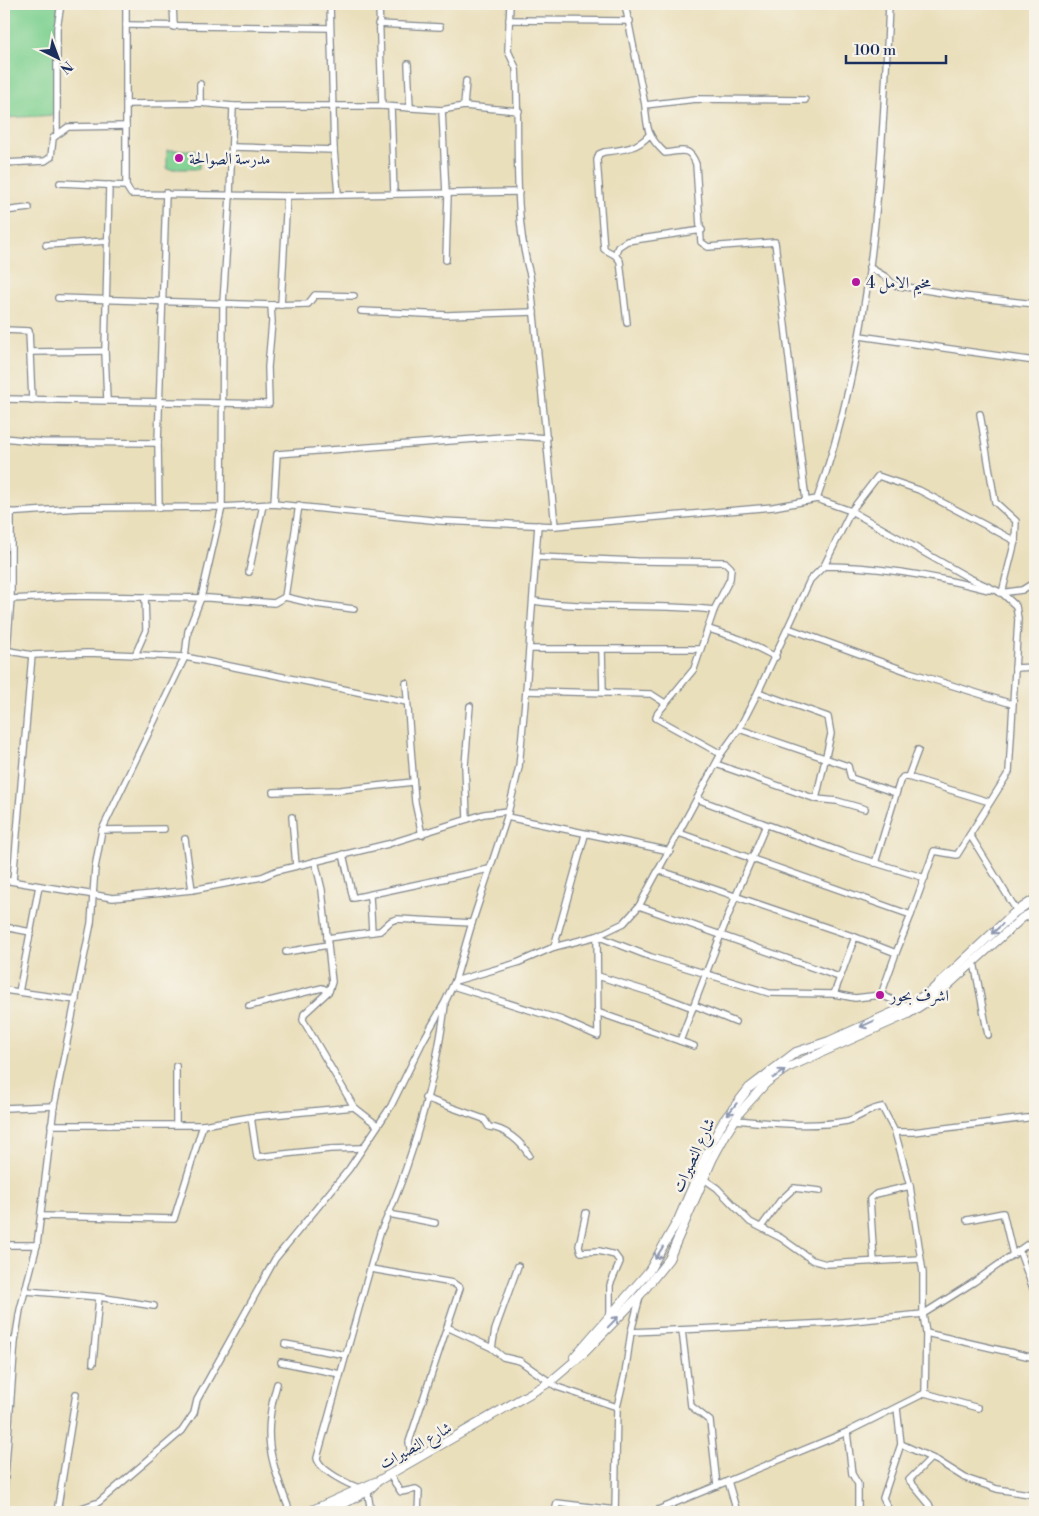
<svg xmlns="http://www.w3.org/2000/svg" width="1039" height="1516" viewBox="0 0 1039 1516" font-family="'Libre Bodoni',Amiri,serif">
<rect width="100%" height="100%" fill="#f7f3e8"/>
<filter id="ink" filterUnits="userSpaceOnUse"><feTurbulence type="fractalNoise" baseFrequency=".02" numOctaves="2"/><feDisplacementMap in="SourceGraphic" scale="10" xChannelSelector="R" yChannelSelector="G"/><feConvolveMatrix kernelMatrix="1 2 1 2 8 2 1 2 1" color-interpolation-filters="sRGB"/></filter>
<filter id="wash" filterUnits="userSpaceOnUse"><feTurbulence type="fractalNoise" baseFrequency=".0096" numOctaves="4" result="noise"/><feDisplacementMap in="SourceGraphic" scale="20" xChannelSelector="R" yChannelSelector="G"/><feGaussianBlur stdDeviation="1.12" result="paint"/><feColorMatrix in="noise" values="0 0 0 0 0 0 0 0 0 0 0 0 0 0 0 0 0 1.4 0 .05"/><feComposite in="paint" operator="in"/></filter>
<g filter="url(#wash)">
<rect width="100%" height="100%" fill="#eadfbb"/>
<g fill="#81d293" stroke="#4e8078">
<path d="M 4,4 L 61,4 L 57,28 L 57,115 L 4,118 Z"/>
<rect x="167" y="150" width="32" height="19"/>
</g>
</g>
<g filter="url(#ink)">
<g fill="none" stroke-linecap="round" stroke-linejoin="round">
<defs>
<g id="minor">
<path d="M 126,4 L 126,186"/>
<path d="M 173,4 L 174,27"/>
<path d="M 330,4 L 334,150 L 338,193"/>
<path d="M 379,4 L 382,106"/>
<path d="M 510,4 L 508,51 L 516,68 C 520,133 512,213 530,275 L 555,526"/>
<path d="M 625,4 L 645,105"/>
<path d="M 509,20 L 630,21"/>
<path d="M 378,24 L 440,27"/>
<path d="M 126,25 L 330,28"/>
<path d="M 408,64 L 410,108"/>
<path d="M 200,84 L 200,103"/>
<path d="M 805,100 L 696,99 L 645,105 C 647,129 647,136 665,153 C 682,151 689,146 696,164 L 701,242 L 708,247 L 775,242 L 806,501"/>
<path d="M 127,104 L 200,103 L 233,106 L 382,106 L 442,110 L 464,106 L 519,111"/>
<path d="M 464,106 L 466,81"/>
<path d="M 391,107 L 394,194"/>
<path d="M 442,110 L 446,194"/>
<path d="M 57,133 L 57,28 L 61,4"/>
<path d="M 233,147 L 334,150"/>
<path d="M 4,163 L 45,161 L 51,157 L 53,138 L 68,127 L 126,126"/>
<path d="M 60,183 L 126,186 L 131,194 L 287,196 L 519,192"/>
<path d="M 4,211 L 29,208"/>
<path d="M 46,245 L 108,241"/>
<path d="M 615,255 L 618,247 L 627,241 L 702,230"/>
<path d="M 446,260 L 448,194"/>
<path d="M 869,267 L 886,277 L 894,285 L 962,296 L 1035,304"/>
<path d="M 58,298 L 271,305"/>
<path d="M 281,305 L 287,196"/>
<path d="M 361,311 L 447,315 L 534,312"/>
<path d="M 627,323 L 620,261 L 615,255 L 604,249 L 597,160 L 599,154 L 604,152 C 621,150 638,149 649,135"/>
<path d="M 4,330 L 29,331 L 32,400"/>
<path d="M 860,336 L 1035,361"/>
<path d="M 31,352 L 105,351"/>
<path d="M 4,399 L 269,404 L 268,367 L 272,322 L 271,305 L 308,304 L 315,295 L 354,296"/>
<path d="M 107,400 L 105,351 L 109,185"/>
<path d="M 980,414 L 995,502 L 1016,521 L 1015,541 L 1002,593"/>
<path d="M 4,438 L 42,442 L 158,443"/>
<path d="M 274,504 L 277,454 L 517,436 L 547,438"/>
<path d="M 159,508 L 158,443 L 166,193"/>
<path d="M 4,513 L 80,508 L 222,507 L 274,504 L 441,521 L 555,526 L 773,507 L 817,499 C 873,342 882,169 889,4"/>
<path d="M 538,525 L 526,691 L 651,694 L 665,703"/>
<path d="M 537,557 L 636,561 L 725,562 L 731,568 L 730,579 L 714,610 L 694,669 L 657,714 L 656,718 L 721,754"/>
<path d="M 824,566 L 851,511 L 878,476 L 919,490 L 1015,541"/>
<path d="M 249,572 L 263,505"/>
<path d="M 1000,593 L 1022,590 L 1035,582"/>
<path d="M 285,597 L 299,505"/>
<path d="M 11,599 L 71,596 L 209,598 L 274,603 L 285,597 L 315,604 L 354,609"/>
<path d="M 534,601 C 593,610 654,603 714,610"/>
<path d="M 788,628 L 909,672 L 1012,704"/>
<path d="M 709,629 L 740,639 L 776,657"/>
<path d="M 530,649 L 700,649"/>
<path d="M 4,650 L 32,655 L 88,653 L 185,657 L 407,702"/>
<path d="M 602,650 L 603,692"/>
<path d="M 135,655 L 146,630 L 145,597"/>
<path d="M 4,660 L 7,650 L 11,599 L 11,512"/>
<path d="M 1015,668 L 1035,667"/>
<path d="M 406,683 L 415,802 L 422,835"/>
<path d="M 758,692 L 828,717 L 831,734 L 816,799"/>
<path d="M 739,729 L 848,766 L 851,778 L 896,793"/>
<path d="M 918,750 L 908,777 L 990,802"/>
<path d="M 716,764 L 816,799 L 837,801 L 865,809"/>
<path d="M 273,792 L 340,790 L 413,782"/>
<path d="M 697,799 L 847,854 L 925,878"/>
<path d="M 292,817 L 296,866"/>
<path d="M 507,817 L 670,851"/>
<path d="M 467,819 L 465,765 L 470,706"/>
<path d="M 102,830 L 164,829"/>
<path d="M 679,833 L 911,915 L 934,851 L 957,855 L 1009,772 L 1018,619 L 1016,606 L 1002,593 L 969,578 L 851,511 L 817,499"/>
<path d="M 970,835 L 1017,911"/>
<path d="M 185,839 L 192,890"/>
<path d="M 343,854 L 353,898 L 489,869"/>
<path d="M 315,861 L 322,890 L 332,982 L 329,991 L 304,1014 L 303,1020 L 354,1107 L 377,1125"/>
<path d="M 875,863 L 900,781 L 903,777 L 908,777"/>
<path d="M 658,870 L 855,937 L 896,953 L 881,995"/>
<path d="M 4,880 L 113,898 L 192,890 L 262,877 L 276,871 L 388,844 L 484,814 L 508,811"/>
<path d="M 13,881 L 32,655"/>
<path d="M 370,896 L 372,932"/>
<path d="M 639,906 L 839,977"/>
<path d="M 4,927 L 31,932"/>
<path d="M 327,938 L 380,931 L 391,921 L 397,919 L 472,923"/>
<path d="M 554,947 L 585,835"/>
<path d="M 286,952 L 328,945"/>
<path d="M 896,953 L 911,915"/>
<path d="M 974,962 L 988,1035"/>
<path d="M 598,976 L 656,994 L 693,1008"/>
<path d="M 455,981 L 517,963 L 554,947 L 597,936 L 624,923 L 639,906 L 721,754 L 739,729 L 758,692 L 810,580 L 824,566 C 880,566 934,576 989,590"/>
<path d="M 453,986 L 562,1020 L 598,1036 L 597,936 L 651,957 L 769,993 L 834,994 L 855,998 L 881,995 L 907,1006"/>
<path d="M 4,990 L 76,1000"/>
<path d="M 19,992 L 39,886"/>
<path d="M 834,994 L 855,937"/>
<path d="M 694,1005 L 735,1022"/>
<path d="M 249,1006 L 322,988 L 329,991"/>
<path d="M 597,1012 L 694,1046"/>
<path d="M 680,1041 L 735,898 L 766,825"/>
<path d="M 176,1066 L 176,1124"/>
<path d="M 425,1098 L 484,1119 L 489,1127 C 505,1128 521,1142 529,1155"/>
<path d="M 4,1108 L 54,1106"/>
<path d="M 251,1117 L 257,1157 L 330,1149 L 361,1148"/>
<path d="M 735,1120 C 771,1123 810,1128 847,1121 C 859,1118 868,1109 882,1107 L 895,1132 L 913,1132 L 1035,1117"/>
<path d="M 51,1125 L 203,1125 L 251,1117 L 354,1107"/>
<path d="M 704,1179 L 717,1188 L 750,1222 L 781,1238 L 812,1260 L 826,1264 L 920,1259"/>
<path d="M 586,1213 L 579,1246 L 581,1252 L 599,1251 L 615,1255 L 620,1262 L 610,1285 L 610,1314"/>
<path d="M 389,1214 L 435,1223"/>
<path d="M 42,1216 L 174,1219 L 203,1125"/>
<path d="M 967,1220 L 1003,1213 L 1013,1255"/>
<path d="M 761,1227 L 780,1201 L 794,1188 L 820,1191"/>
<path d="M 4,1245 L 37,1245"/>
<path d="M 1019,1250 L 1035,1294"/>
<path d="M 874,1262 L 870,1199 L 876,1194 L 910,1186"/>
<path d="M 518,1266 L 495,1330 L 492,1348 L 503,1357 L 520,1361 L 557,1387 L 617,1407"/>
<path d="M 371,1269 L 453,1283 L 460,1288 L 409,1442 L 412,1461"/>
<path d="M 26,1291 L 99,1297 L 154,1306"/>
<path d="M 447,1327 L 492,1348"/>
<path d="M 682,1330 L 691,1406 L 710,1421 L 717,1486"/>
<path d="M 631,1332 L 832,1323 L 923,1314 L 923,1273 L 910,1186 L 895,1132"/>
<path d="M 926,1333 L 1035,1358"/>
<path d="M 4,1341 L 15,1341"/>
<path d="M 285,1344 L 346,1355"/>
<path d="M 281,1362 L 340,1374"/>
<path d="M 93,1363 L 99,1297"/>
<path d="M 277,1384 C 261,1439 271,1460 290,1512"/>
<path d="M 925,1393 L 978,1408"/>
<path d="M 4,1394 L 11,1394"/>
<path d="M 847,1432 L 852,1474 L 858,1484 L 858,1512"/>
<path d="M 901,1444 L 938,1461 L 965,1478 L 997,1489 L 1035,1495"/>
<path d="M 931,1458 L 909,1480 L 929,1504 L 932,1512"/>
<path d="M 389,1474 L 401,1492 L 416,1489 L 419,1491 L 418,1512"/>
<path d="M 728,1481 L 737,1512"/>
<path d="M 360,1488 C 349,1485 319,1470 317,1458 L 380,1233 C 410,1170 437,1074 445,1005"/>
<path d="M 367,1488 L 371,1512"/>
<path d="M 4,1491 L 15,1341 L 20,1310 L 37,1245 L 54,1106 L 91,923 L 95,868 L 102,830 L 185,657 L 188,631 L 201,598 L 222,507 L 223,303 L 230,196 L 233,106"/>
<path d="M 57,1512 L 76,1394"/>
<path d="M 70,1512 L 99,1502 L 182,1431 L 194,1413 L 197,1400 L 275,1259 L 349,1169 L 391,1106 L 423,1041 L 445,1002 L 455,981 L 472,923 L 507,817 L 519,767 L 526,691"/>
<path d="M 555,1512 L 557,1503 L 615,1510"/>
<path d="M 615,1512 L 617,1407 L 625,1374 L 631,1332 L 640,1296"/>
<path d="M 653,1512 L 847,1432 L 925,1393 L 926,1333 L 923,1314 L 974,1282 L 1035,1239"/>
<path d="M 890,1512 L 883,1498 L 901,1444 L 897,1408"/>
</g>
<g id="secondary">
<path d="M 574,1357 L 649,1271 L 678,1220 L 710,1146 L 724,1120 L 749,1088 L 796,1052 L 829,1041 L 907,1006 L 932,990 L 1014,913 L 1035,899"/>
<path d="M 308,1512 L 375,1482"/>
<path d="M 328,1512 L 368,1491 L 378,1481 L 550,1382 L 584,1353 L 641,1294 L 669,1259 L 713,1158 L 726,1134 L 740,1112 L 766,1083 L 787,1068 L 908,1014 L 936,996 L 1022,918 L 1035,911"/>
</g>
</defs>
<use href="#minor" stroke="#82878c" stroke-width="8"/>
<use href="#secondary" stroke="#82878c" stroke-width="10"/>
<use href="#minor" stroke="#fff" stroke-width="5.5"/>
<use href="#secondary" stroke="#fff" stroke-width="8"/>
</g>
<defs><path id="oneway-shaft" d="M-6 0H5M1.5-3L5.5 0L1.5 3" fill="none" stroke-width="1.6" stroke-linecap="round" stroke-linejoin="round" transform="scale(1.25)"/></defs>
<g stroke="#8d97ae">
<use href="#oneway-shaft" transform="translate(997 929) rotate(138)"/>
<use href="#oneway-shaft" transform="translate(867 1024) rotate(156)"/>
<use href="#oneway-shaft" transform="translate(779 1074) rotate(-35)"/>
<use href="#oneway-shaft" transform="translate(732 1109) rotate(129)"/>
<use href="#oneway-shaft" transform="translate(659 1253) rotate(122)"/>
<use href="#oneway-shaft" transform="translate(613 1322) rotate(-46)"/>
</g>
</g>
<g fill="#b5179e" stroke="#f7f3e8" stroke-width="2">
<circle cx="179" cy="158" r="5"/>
<circle cx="856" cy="282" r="5"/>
<circle cx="880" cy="995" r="5"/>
</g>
<g text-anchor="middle" stroke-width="5" stroke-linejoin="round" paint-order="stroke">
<g font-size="16" fill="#1b2f5e" stroke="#f7f3e8" text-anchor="start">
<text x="189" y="164">مدرسة الصوالحة</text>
<text x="866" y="288">مخيم الامل 4</text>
<text x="890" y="1001">اشرف بحور</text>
</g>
<g font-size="16" fill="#1b2f5e" stroke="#f7f3e8">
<text transform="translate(693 1155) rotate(-65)" y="6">شارع النصيرات</text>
<text transform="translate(415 1445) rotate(-29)" y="6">شارع النصيرات</text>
</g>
</g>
<rect width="1039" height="1516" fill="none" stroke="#f7f3e8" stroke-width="20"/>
<g transform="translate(58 58) rotate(138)" stroke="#f7f3e8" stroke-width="4" paint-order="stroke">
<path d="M0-4L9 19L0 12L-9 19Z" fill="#1b2f5e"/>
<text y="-8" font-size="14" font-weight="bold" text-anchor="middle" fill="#1b2f5e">N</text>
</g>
<path d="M846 55v8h100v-8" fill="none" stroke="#1b2f5e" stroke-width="2.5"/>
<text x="854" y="55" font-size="15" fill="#1b2f5e" stroke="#f7f3e8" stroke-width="4" paint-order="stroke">100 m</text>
</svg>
